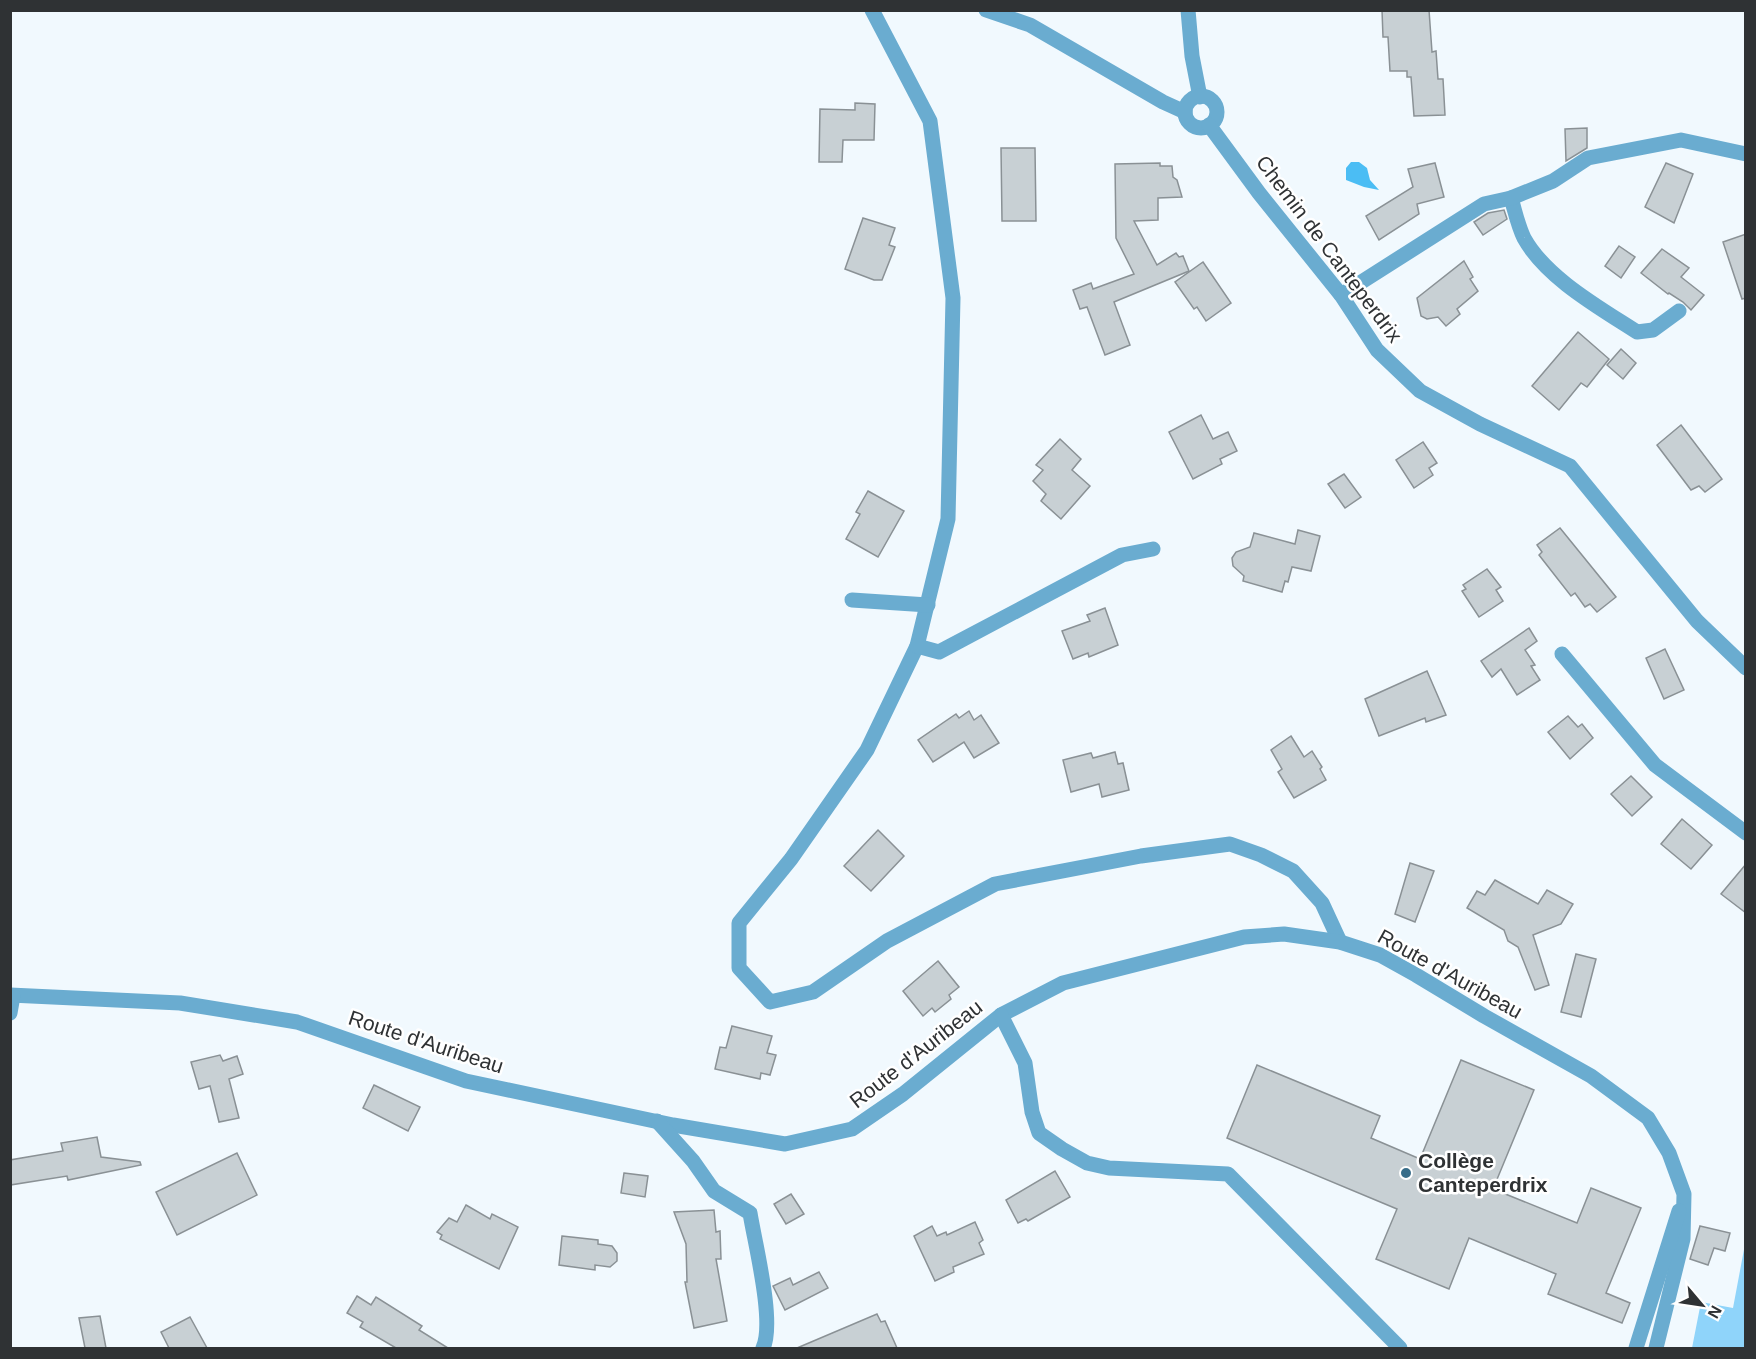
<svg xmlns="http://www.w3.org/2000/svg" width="1756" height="1359" viewBox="0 0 1756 1359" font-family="Arial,sans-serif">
<rect width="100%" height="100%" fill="#f1f9fe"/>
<path fill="#8fd4fa" d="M 1745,1244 L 1745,1348 L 1692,1348 L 1701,1302 L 1733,1308 Z"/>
<path fill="#4bbdf4" d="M 1351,162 L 1359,162 L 1367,168 L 1370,180 L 1379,190 L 1364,187 L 1346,180 L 1346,168 Z"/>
<g fill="#c8d0d4" stroke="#8a9195" stroke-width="1.5">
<path d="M 1382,10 L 1429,10 L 1432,52 L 1436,51 L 1438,79 L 1443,79 L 1445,115 L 1414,116 L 1411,77 L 1407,77 L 1407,71 L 1390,71 L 1388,37 L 1383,37 Z"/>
<path d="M 855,103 L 875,104 L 874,140 L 843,140 L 842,162 L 819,162 L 820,109 L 855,110 Z"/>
<path d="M 1587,128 L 1587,148 L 1566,161 L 1565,129 Z"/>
<path d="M 1001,148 L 1035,148 L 1036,221 L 1002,221 Z"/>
<path d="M 1160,163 L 1160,166 L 1172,166 L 1173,177 L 1177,180 L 1182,197 L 1158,198 L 1158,220 L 1134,221 L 1157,265 L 1176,253 L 1179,257 L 1183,256 L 1189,271 L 1114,302 L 1130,345 L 1105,355 L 1087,307 L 1080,309 L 1073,290 L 1091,283 L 1093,289 L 1134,274 L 1116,238 L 1115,164 Z"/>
<path d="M 1435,163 L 1444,197 L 1417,204 L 1419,214 L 1379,240 L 1366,216 L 1413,187 L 1408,169 Z"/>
<path d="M 1666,163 L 1693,174 L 1674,223 L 1645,207 Z"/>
<path d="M 1504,210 L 1507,219 L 1483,235 L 1474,222 L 1488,213 Z"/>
<path d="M 863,218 L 895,228 L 889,245 L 895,247 L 882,280 L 874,280 L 845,269 Z"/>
<path d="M 1746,234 L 1746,298 L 1742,299 L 1723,242 Z"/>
<path d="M 1619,246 L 1635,257 L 1621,278 L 1605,266 Z"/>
<path d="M 1662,249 L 1689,268 L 1681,277 L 1704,295 L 1691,310 L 1683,302 L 1669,293 L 1668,294 L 1641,273 Z"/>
<path d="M 1464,261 L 1473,277 L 1470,279 L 1478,291 L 1457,309 L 1460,314 L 1446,326 L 1438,317 L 1427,319 L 1421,316 L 1417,298 Z"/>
<path d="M 1203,262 L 1231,303 L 1206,321 L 1197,307 L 1194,309 L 1175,282 Z"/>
<path d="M 1578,332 L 1609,359 L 1587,387 L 1581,383 L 1559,410 L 1532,386 Z"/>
<path d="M 1621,349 L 1636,363 L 1623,379 L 1607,365 Z"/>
<path d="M 1201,415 L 1213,439 L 1228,432 L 1237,451 L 1220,459 L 1222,464 L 1193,479 L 1169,432 Z"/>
<path d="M 1681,425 L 1722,479 L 1705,492 L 1699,486 L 1691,490 L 1657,445 Z"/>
<path d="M 1060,439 L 1081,459 L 1072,470 L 1090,486 L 1061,519 L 1041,501 L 1046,494 L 1033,481 L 1043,470 L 1036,465 Z"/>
<path d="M 1423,442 L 1437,463 L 1429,468 L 1433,475 L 1414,488 L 1396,460 Z"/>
<path d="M 1344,474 L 1361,497 L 1345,508 L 1328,484 Z"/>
<path d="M 868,491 L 904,511 L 878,557 L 846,539 L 860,514 L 856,512 Z"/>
<path d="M 1560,528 L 1616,597 L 1597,612 L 1590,604 L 1585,607 L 1575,593 L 1571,596 L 1539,555 L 1542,552 L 1537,545 Z"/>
<path d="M 1298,530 L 1320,536 L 1311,571 L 1292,567 L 1288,582 L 1285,581 L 1282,592 L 1243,581 L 1244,576 L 1233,566 L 1232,558 L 1236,552 L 1250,547 L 1254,533 L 1295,544 Z"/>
<path d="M 1487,569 L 1501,587 L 1496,590 L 1503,601 L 1479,617 L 1462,591 L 1466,589 L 1463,585 Z"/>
<path d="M 1105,608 L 1118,645 L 1089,657 L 1088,653 L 1073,659 L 1062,631 L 1090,621 L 1087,615 Z"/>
<path d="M 1529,628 L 1537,641 L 1525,650 L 1535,665 L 1531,666 L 1540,680 L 1517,695 L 1501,669 L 1492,677 L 1481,661 Z"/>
<path d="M 1665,649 L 1684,690 L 1664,699 L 1646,658 Z"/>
<path d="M 1427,671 L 1446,715 L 1426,722 L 1425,718 L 1379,736 L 1365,699 Z"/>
<path d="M 969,711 L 974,720 L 981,715 L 999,743 L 974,758 L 964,742 L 933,762 L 918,740 L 956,714 L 959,718 Z"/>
<path d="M 1568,716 L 1578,727 L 1582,724 L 1593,738 L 1570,759 L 1548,732 Z"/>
<path d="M 1291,736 L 1304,757 L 1312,751 L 1322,767 L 1320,769 L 1326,780 L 1294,798 L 1278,772 L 1282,769 L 1271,750 Z"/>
<path d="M 1115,752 L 1118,764 L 1123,763 L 1129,790 L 1102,797 L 1099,784 L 1071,792 L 1063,760 L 1091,753 L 1093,758 Z"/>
<path d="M 1631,776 L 1652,797 L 1632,816 L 1611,794 Z"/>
<path d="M 1682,819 L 1712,845 L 1691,869 L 1661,844 Z"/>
<path d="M 878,830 L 904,856 L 871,891 L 844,866 Z"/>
<path d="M 1410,863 L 1434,871 L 1415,922 L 1395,914 Z"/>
<path d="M 1746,864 L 1746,913 L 1721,894 Z"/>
<path d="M 1495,880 L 1538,904 L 1547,890 L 1573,904 L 1561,924 L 1533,935 L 1549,985 L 1535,990 L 1518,947 L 1508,941 L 1504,930 L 1467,908 L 1477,891 L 1485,895 Z"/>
<path d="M 1576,954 L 1596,959 L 1581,1017 L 1561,1012 Z"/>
<path d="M 938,961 L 959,987 L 949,995 L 951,999 L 935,1012 L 932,1008 L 923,1016 L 903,991 Z"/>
<path d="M 732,1026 L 772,1036 L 767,1053 L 776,1055 L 770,1075 L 761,1073 L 760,1079 L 715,1069 L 720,1047 L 726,1048 Z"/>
<path d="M 220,1055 L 223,1061 L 237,1056 L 243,1074 L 229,1079 L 239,1118 L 219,1122 L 210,1086 L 199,1089 L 191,1062 Z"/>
<path d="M 1461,1060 L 1534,1090 L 1493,1189 L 1577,1223 L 1591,1188 L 1641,1208 L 1606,1293 L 1630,1303 L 1622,1323 L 1548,1294 L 1556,1274 L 1469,1238 L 1449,1289 L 1376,1259 L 1397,1209 L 1227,1138 L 1257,1065 L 1380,1116 L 1371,1138 L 1420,1159 Z"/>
<path d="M 374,1085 L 420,1107 L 408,1131 L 363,1108 Z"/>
<path d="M 97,1137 L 101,1157 L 140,1162 L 141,1165 L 68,1180 L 67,1176 L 10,1185 L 10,1160 L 63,1151 L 61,1143 Z"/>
<path d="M 237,1153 L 257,1195 L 177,1235 L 156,1192 Z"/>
<path d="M 1055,1171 L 1070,1197 L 1028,1221 L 1026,1219 L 1018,1223 L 1006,1200 Z"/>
<path d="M 624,1173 L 648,1176 L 645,1197 L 621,1193 Z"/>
<path d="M 791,1194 L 804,1214 L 786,1224 L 774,1204 Z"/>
<path d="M 466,1205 L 490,1219 L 492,1214 L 518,1227 L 499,1269 L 440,1239 L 442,1235 L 437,1232 L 449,1218 L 457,1222 Z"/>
<path d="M 714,1210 L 716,1232 L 720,1231 L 721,1259 L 716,1259 L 727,1321 L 694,1328 L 685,1282 L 687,1282 L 686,1244 L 674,1212 Z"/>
<path d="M 975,1222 L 983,1240 L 979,1243 L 984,1254 L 953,1267 L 954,1272 L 935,1281 L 914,1236 L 932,1226 L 937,1236 L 946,1232 L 947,1235 Z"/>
<path d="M 1700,1226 L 1730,1233 L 1725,1251 L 1714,1248 L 1708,1265 L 1690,1259 Z"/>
<path d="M 562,1236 L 598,1240 L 598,1244 L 612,1246 L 617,1253 L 617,1261 L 610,1267 L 595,1265 L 595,1270 L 559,1265 Z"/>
<path d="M 819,1272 L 828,1288 L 785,1310 L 773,1286 L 790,1278 L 793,1285 Z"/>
<path d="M 357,1296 L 371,1305 L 376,1297 L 422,1326 L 419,1330 L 448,1348 L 396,1348 L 360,1327 L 363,1322 L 347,1313 Z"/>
<path d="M 877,1314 L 881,1322 L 885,1321 L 897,1348 L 797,1348 Z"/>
<path d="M 100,1316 L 106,1348 L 85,1348 L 79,1318 Z"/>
<path d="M 190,1317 L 207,1348 L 169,1348 L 161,1332 Z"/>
</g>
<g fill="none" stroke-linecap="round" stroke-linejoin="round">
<g stroke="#6aacd0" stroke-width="15">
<path d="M 872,10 L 930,121 L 953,298 L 948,519 L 917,646 L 867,750 L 791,859 L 739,923 L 739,968 L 770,1002 L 813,992 L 887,941 L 995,884 L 1141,856 L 1230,844 L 1261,855 L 1293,871 L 1322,903 L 1340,942"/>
<path d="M 986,10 L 1030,25 L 1163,102 L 1185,112"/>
<path d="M 1188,10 L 1192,56 L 1200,97"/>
<circle cx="1201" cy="112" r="16"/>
<path d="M 1209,125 L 1259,193 L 1341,295 L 1377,350 L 1420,391 L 1480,424 L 1570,466 L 1697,621 L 1746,668"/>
<path d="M 1511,198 C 1515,211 1518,226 1524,238 C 1546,278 1600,308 1637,332 L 1653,330 L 1679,311"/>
<path d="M 1341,295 L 1484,204 L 1511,198 L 1553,181 L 1588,158 L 1681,140 L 1746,154"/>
<path d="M 852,600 L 928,605"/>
<path d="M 917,646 L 939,652 L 1122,555 L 1153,549"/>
<path d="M 1562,654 L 1655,765 L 1746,833"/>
<path d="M 10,995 L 180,1003 L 297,1022 L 466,1081 L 673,1125 L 785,1144 L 852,1129 L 903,1094 L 1001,1015 L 1063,983 L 1244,937 L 1284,934 L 1340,942 L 1380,955 L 1416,975 L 1484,1016 L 1591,1076 L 1648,1118 L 1669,1153 L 1684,1194 L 1683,1239 L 1656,1348"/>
<path d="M 10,1013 L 13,996"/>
<path d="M 1001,1015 L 1025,1063 L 1032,1112 L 1039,1133 L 1062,1149 L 1087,1163 L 1109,1168 L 1228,1174 L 1400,1348"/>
<path d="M 657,1121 L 693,1161 L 714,1191 L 750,1213 C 755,1244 775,1322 763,1348"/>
<path d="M 1636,1348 L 1679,1211"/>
</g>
</g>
<circle fill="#386d89" stroke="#fff" stroke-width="2" cx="1406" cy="1173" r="6"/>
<g text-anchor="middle" stroke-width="5" stroke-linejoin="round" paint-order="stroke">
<g font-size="21" fill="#2f3234" stroke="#fff">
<text transform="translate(1329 249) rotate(53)" y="7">Chemin de Canteperdrix</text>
<text transform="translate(1450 974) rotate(29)" y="7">Route d'Auribeau</text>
<text transform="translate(426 1042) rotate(18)" y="7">Route d'Auribeau</text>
<text transform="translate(916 1054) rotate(-38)" y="7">Route d'Auribeau</text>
</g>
<g font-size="21" font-weight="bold" fill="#2f3234" stroke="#fff" text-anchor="start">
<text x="1418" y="1168">Collège<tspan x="1418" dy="24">Canteperdrix</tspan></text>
</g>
</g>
<rect width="1756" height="1359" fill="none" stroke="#2f3234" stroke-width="24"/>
<g transform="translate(1702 1305) rotate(119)" stroke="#ffffff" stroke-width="4.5" paint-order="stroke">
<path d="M0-4.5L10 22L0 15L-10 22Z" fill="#2f3234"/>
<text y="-9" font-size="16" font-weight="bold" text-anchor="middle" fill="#2f3234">N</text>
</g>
</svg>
